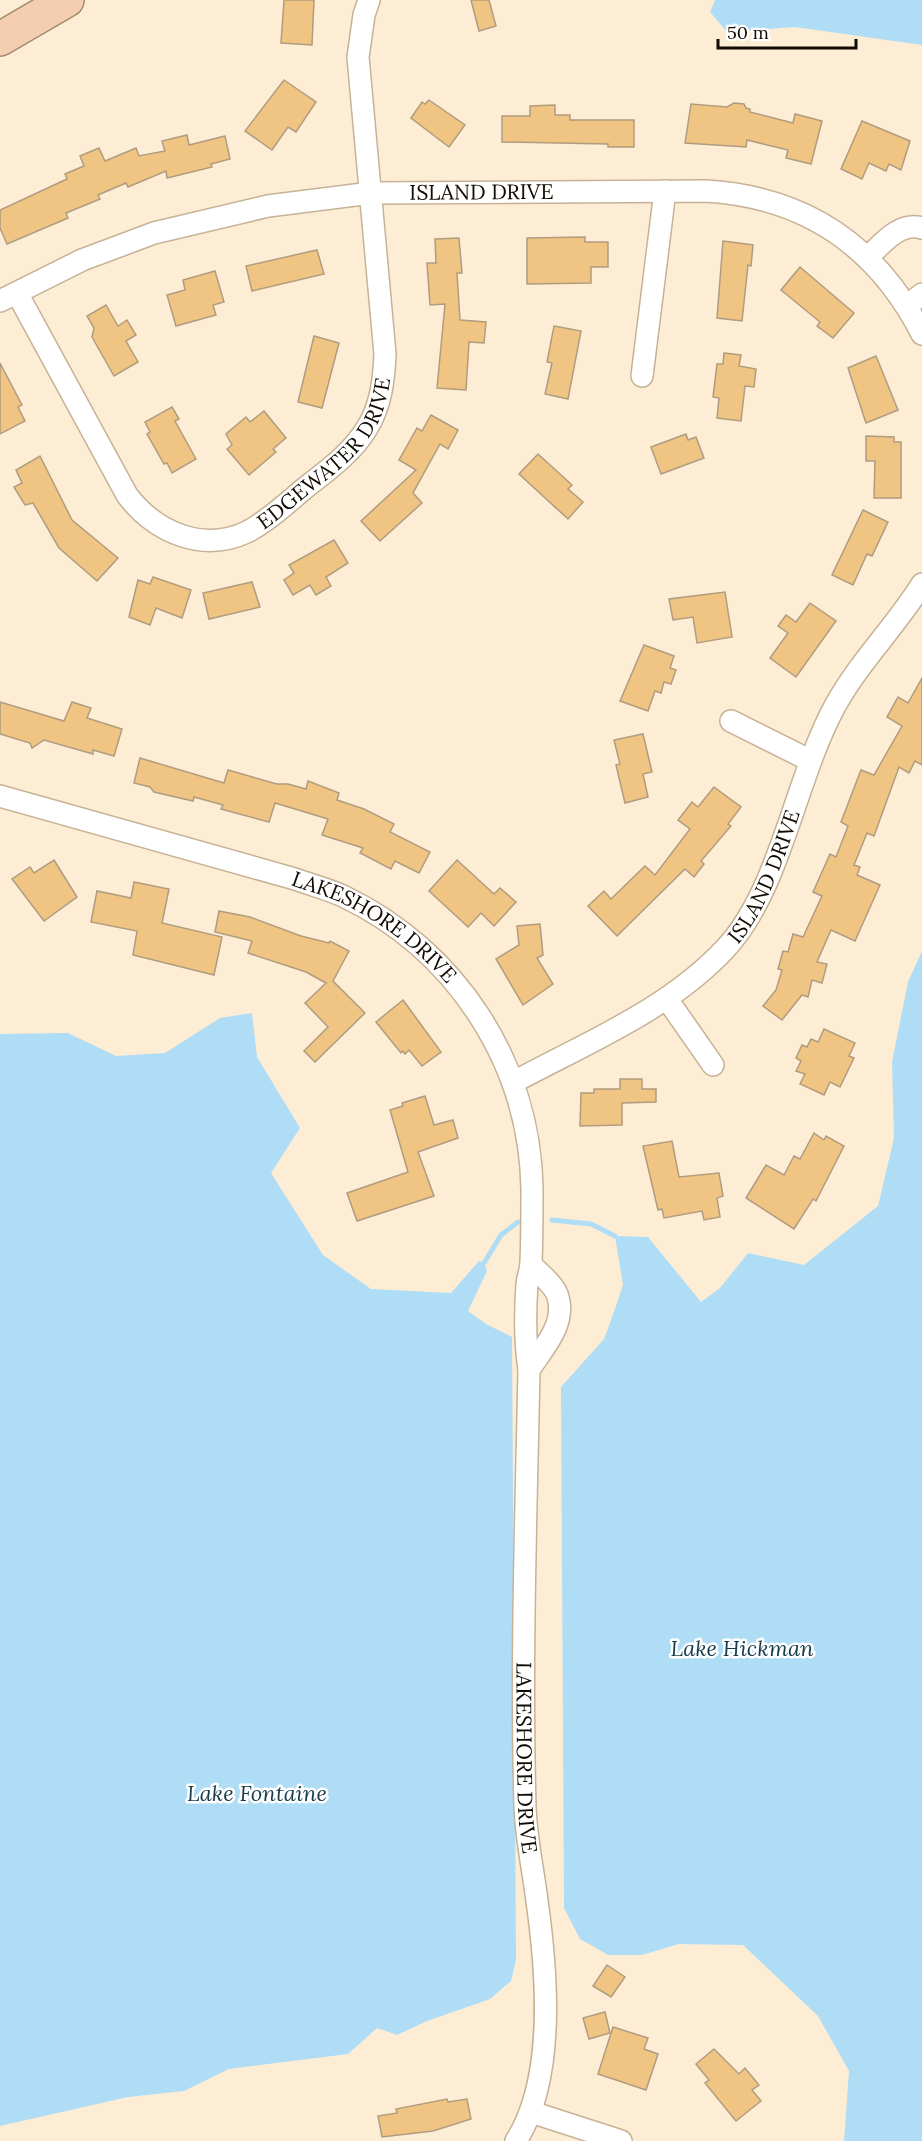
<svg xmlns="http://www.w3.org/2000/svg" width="922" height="2141" viewBox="0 0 922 2141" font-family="Lora,serif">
<rect width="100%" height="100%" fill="#feedd5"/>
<g fill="#afddf5">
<path d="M 715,0 L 922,0 L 922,45 L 795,27 L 727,32 L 710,12 Z"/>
<path d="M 922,951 L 922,2141 L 844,2141 L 849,2071 L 818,2016 L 743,1945 L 679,1944 L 642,1955 L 608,1955 L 580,1939 L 564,1908 L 561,1387 L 604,1339 L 610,1323 L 623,1285 L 615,1236 L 648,1237 L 701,1302 L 720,1288 L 748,1253 L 804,1265 L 878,1206 L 894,1138 L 892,1062 L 908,982 Z"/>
<path d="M 252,1013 L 257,1057 L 300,1128 L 271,1173 L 323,1255 L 371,1289 L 451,1293 L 479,1261 L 484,1263 L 487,1271 L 468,1311 L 486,1324 L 512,1337 L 516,1960 L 511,1981 L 490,1999 L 427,2021 L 397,2035 L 377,2028 L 348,2054 L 229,2069 L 184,2091 L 128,2097 L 0,2126 L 0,1034 L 68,1033 L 116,1056 L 165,1053 L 220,1018 Z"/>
</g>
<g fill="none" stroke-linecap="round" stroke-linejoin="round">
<g stroke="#afddf5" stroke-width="5">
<path d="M 552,1220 L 591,1224 L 615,1236"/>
<path d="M 484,1263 L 501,1235 L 518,1222"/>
</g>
</g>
<g fill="#f0c483" stroke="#b09c7f" stroke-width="1.5">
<path d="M 284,0 L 314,0 L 312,45 L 281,43 Z"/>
<path d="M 471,0 L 489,0 L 496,26 L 479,31 Z"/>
<path d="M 284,80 L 316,102 L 296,132 L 288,127 L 272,150 L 245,131 Z"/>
<path d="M 429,100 L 465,125 L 449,147 L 411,118 L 422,102 L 425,104 Z"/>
<path d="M 734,103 L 744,104 L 746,108 L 750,109 L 750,112 L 793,123 L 795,114 L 822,121 L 811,164 L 786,158 L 788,150 L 747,140 L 746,147 L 685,143 L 691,104 L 727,107 Z"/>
<path d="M 555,105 L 555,115 L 570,115 L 570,120 L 634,120 L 634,147 L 608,147 L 608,144 L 502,142 L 502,116 L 530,116 L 530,106 Z"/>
<path d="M 862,121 L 910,141 L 901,170 L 889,164 L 886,171 L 869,163 L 862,179 L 841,169 Z"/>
<path d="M 187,135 L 189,145 L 225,136 L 230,159 L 211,164 L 212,167 L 167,178 L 166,171 L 128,187 L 126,183 L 98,195 L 100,199 L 66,213 L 68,218 L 7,244 L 0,228 L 0,210 L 67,179 L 65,174 L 84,166 L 80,156 L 99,148 L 105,161 L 136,148 L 139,156 L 165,151 L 162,141 Z"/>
<path d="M 585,237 L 585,242 L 608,242 L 608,267 L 591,267 L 591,283 L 527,284 L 527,238 Z"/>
<path d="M 459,238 L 462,273 L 457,273 L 460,320 L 486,322 L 484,343 L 469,342 L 466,390 L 437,388 L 445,304 L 430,305 L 427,263 L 436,263 L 435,239 Z"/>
<path d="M 723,241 L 753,245 L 751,266 L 748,265 L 742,321 L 717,318 Z"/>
<path d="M 317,250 L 324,274 L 252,291 L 246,266 Z"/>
<path d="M 800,267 L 854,313 L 833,338 L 817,326 L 820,322 L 781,290 Z"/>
<path d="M 215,271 L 224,302 L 213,305 L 216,315 L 176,326 L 167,295 L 185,290 L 183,280 Z"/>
<path d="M 106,305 L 118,326 L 127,320 L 136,335 L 126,341 L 138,362 L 114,376 L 92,337 L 94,328 L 87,316 Z"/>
<path d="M 554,326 L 581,331 L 568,399 L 545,394 L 552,363 L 547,362 Z"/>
<path d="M 314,336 L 339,343 L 322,408 L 298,402 Z"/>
<path d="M 724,353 L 741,355 L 739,366 L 756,369 L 754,387 L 745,386 L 741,421 L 717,418 L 719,398 L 713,397 L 717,364 L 723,364 Z"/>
<path d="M 876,356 L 898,410 L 866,423 L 848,368 Z"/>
<path d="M 0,363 L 22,405 L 18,407 L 25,421 L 0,434 Z"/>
<path d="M 172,407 L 179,419 L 175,421 L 196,459 L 172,473 L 167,463 L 164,464 L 147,434 L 150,432 L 145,422 Z"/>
<path d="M 264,411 L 286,438 L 273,449 L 276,452 L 249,475 L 227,449 L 232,445 L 226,434 L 246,417 L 250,422 Z"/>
<path d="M 431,415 L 458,430 L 448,449 L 440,444 L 413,493 L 422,503 L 380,541 L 361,521 L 416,470 L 399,460 L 417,428 L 422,431 Z"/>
<path d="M 686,434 L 688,440 L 696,437 L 704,458 L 661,474 L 651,447 Z"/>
<path d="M 866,436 L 894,437 L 894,442 L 901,442 L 901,498 L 874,498 L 875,461 L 866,461 Z"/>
<path d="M 538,454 L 572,485 L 568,489 L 583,502 L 568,519 L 519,474 Z"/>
<path d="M 40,456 L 72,520 L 118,558 L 97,581 L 59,548 L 33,503 L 25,505 L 14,487 L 22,483 L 16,470 Z"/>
<path d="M 863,510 L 888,522 L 872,556 L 867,554 L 853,585 L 832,575 Z"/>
<path d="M 334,540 L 348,563 L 326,577 L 331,586 L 316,595 L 310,585 L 293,595 L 284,580 L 294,573 L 289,565 Z"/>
<path d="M 153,577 L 191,590 L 182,618 L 156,608 L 150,625 L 129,617 L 138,580 L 150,584 Z"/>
<path d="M 252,582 L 260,607 L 209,619 L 203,593 Z"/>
<path d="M 725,592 L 732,637 L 697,643 L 693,617 L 673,620 L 669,599 Z"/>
<path d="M 810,603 L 836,621 L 796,677 L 770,658 L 788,633 L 778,626 L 786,615 L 796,622 Z"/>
<path d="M 644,645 L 674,656 L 670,668 L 676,670 L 671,684 L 664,682 L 661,693 L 655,691 L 648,711 L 620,701 Z"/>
<path d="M 922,678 L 922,765 L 915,761 L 909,773 L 899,767 L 874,836 L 867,833 L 854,865 L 860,867 L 857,875 L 880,885 L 855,941 L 831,930 L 817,962 L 827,964 L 822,983 L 812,980 L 808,997 L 802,995 L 782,1020 L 763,1006 L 776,990 L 782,970 L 778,969 L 783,951 L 788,952 L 793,934 L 803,937 L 822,896 L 813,892 L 830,854 L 836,857 L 848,826 L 841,822 L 861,770 L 874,775 L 902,726 L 887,717 L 898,697 L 908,703 Z"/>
<path d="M 0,702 L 64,721 L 72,702 L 91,708 L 87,718 L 122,729 L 114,756 L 93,750 L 93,754 L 44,740 L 32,748 L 30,743 L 0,734 Z"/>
<path d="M 643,734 L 652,772 L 643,774 L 648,797 L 625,803 L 616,765 L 620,764 L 614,740 Z"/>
<path d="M 140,758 L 224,783 L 228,770 L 277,784 L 288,784 L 306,789 L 308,781 L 339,793 L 337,800 L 364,809 L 394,824 L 390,832 L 430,852 L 419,873 L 395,861 L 391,869 L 360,853 L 363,848 L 322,835 L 328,819 L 275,803 L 269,822 L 221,809 L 223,805 L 194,797 L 193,801 L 154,792 L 150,787 L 134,783 Z"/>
<path d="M 714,787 L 741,807 L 728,824 L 731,826 L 701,861 L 704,864 L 694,877 L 685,869 L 617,936 L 588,906 L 604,891 L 611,899 L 645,866 L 655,875 L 690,829 L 678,820 L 692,802 L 698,807 Z"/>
<path d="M 54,860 L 77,897 L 44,921 L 12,879 L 30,867 L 34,873 Z"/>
<path d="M 457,860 L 494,894 L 500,888 L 516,902 L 494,926 L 481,913 L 468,927 L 429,891 Z"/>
<path d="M 134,882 L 169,889 L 162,923 L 222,937 L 214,975 L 133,955 L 137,931 L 91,922 L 97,891 L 131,898 Z"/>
<path d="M 219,911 L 250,917 L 301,936 L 329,943 L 330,941 L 349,951 L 333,981 L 365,1013 L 315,1062 L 304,1051 L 328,1027 L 305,1003 L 326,983 L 306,972 L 248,953 L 252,941 L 215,932 Z"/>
<path d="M 540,924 L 543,955 L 537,958 L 553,984 L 523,1005 L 496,959 L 519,945 L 517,926 Z"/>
<path d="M 403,1000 L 441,1052 L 422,1066 L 409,1050 L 405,1054 L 403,1051 L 401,1053 L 376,1022 Z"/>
<path d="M 824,1029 L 855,1043 L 849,1056 L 854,1058 L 840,1087 L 830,1082 L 824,1095 L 800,1084 L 805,1074 L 796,1071 L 801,1061 L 796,1058 L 802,1045 L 807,1047 L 811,1039 L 818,1042 Z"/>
<path d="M 620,1079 L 642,1079 L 642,1089 L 656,1089 L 656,1102 L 622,1103 L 622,1125 L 580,1126 L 581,1093 L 594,1093 L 594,1089 L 620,1089 Z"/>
<path d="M 425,1096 L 434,1125 L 453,1120 L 458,1138 L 418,1152 L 434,1196 L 357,1221 L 347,1193 L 408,1172 L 390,1110 L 403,1106 L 402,1103 Z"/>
<path d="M 814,1133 L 824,1140 L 826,1136 L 844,1146 L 816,1201 L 813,1199 L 794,1229 L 746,1198 L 766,1165 L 784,1175 L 794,1156 L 800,1159 Z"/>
<path d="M 672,1141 L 679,1177 L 719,1173 L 723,1196 L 717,1198 L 720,1217 L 704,1220 L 702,1211 L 664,1218 L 662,1209 L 658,1210 L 643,1146 Z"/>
<path d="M 607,1965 L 625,1977 L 611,1997 L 593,1986 Z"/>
<path d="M 605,2012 L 610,2033 L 589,2039 L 583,2018 Z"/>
<path d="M 613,2027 L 648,2038 L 644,2049 L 658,2054 L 646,2090 L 598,2074 Z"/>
<path d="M 714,2049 L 739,2074 L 745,2068 L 759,2085 L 752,2090 L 761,2101 L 736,2121 L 705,2083 L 709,2080 L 696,2064 Z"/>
<path d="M 447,2099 L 448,2102 L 467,2099 L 471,2119 L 433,2131 L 382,2137 L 378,2116 L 397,2113 L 396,2109 Z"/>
</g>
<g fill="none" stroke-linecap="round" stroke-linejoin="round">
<defs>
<g id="street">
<path d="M 868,257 C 882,244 900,221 922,228"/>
<path id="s1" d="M 17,293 L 127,495 C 155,532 202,553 247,532 C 268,521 287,503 305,488 C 328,470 352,453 367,428 C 381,406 384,379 385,354 L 358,57 L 364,15 L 369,0"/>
<path id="s2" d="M 0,301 L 82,260 L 154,233 L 268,206 L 371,193 L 706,191 C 806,197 877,246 922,334"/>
<path d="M 907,306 L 922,294"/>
<path d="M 642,376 L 665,191"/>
<path d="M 731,721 L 809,760"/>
<path id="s3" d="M 0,796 L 295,879 C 311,885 328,889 343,896 C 456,950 530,1063 532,1189 C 532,1213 532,1238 531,1262 C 531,1269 528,1276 527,1284 C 525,1312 525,1343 529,1370 C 526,1515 521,1661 525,1806 C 526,1838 533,1869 537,1901 C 547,1972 556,2078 516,2141"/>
<path d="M 667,999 L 713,1065"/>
<path id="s4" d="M 514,1082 C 586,1043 668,1010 725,949 C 780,891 795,779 835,706 C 859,662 896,626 922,584"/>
<path d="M 529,1370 C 543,1348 566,1325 558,1297 C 555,1285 540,1274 531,1265"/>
<path d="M 531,2112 L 621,2141"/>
</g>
<path id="highway" d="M 0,39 L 67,0"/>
</defs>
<use href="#street" stroke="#c6b295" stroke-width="24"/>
<use href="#highway" stroke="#a48974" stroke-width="36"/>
<use href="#street" stroke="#fff" stroke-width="21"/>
<use href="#highway" stroke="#f3ceb1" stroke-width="33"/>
</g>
<g text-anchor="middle" stroke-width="5" stroke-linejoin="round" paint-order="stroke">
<g font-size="21" fill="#110a02" stroke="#fff">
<text dy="7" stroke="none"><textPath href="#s2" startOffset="500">ISLAND DRIVE</textPath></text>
<text dy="7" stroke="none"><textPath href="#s1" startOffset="480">EDGEWATER DRIVE</textPath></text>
<text dy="7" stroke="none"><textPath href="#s4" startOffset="334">ISLAND DRIVE</textPath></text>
<text dy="7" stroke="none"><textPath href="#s3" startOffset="400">LAKESHORE DRIVE</textPath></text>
<text dy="7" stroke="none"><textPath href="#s3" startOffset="1294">LAKESHORE DRIVE</textPath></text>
</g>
<g font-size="22" font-style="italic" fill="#173c4c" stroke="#fff">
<text x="742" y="1656">Lake Hickman</text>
<text x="257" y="1801">Lake Fontaine</text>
</g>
</g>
<path d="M718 39v9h138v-9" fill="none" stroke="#110a02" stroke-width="3"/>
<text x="727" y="39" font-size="18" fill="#110a02" stroke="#ffffff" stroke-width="4.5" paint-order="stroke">50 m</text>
</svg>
